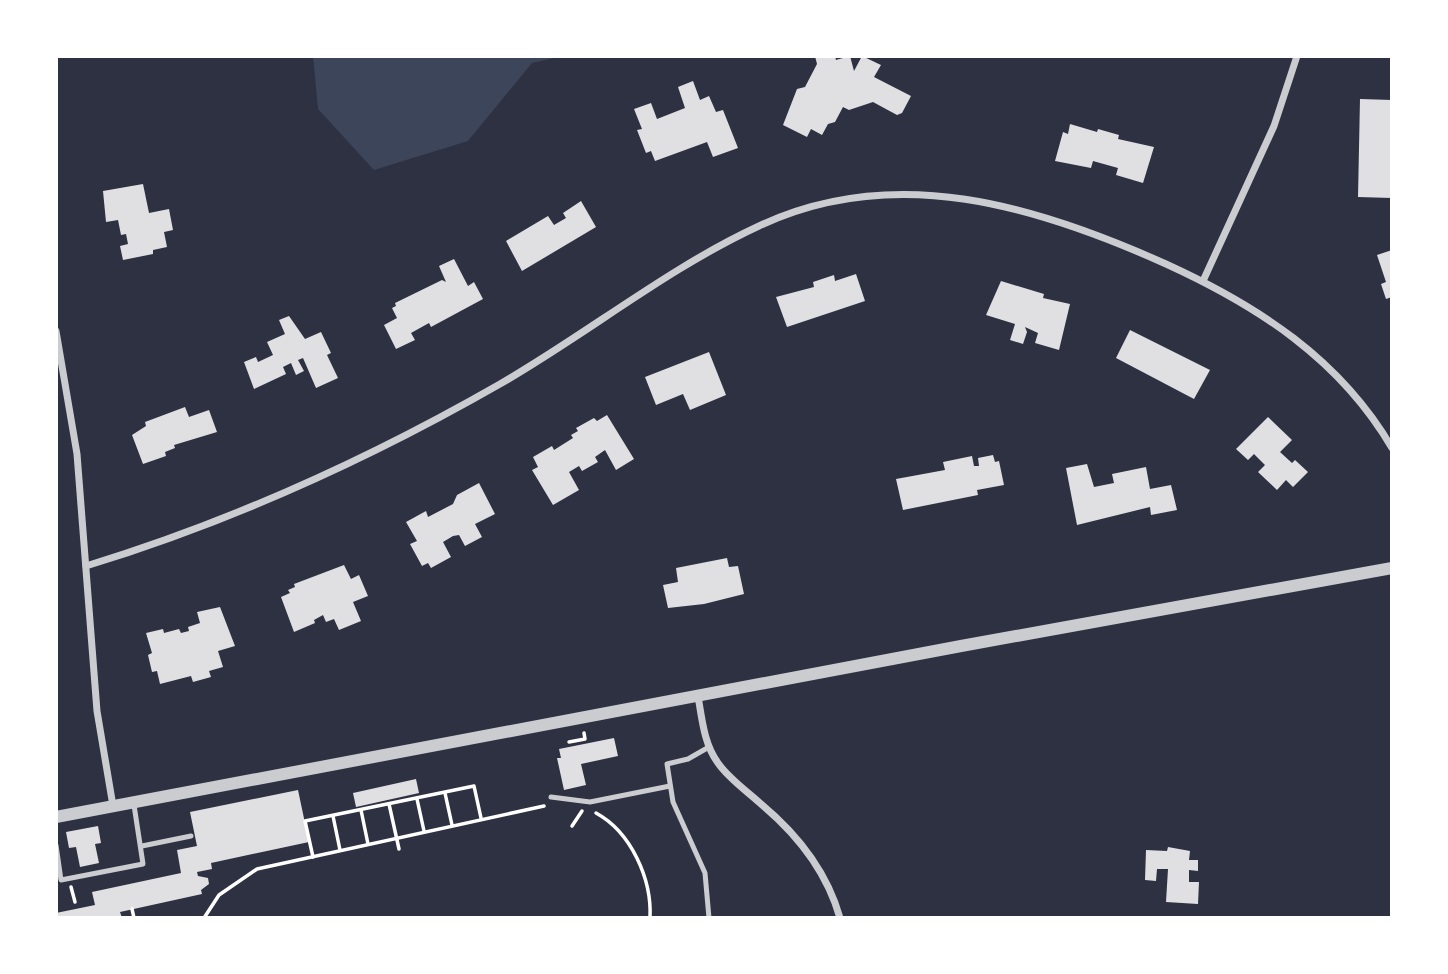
<svg xmlns="http://www.w3.org/2000/svg" width="1448" height="974" viewBox="0 0 1448 974" font-family="'Varela Round',sans-serif">
<rect width="100%" height="100%" fill="#2d3142"/>
<path fill="#3c4559" d="M 313,56 L 563,56 L 532,63 L 468,141 L 374,170 L 318,109 Z"/>
<g fill="#e0e0e3">
<path d="M 815,56 L 835,56 L 836,60 L 850,56 L 854,71 L 862,56 L 881,65 L 874,77 L 911,96 L 902,113 L 897,115 L 873,102 L 849,110 L 843,107 L 835,122 L 828,124 L 822,135 L 811,129 L 807,137 L 783,125 L 797,89 L 805,87 L 817,64 Z"/>
<path d="M 693,81 L 700,100 L 709,96 L 716,112 L 723,110 L 738,148 L 713,157 L 707,142 L 655,161 L 651,151 L 646,153 L 637,130 L 642,129 L 634,109 L 651,103 L 657,119 L 685,108 L 678,87 Z"/>
<path d="M 1360,99 L 1392,100 L 1392,198 L 1358,197 Z"/>
<path d="M 1070,124 L 1097,132 L 1098,129 L 1119,135 L 1118,139 L 1154,147 L 1143,183 L 1116,175 L 1118,168 L 1093,161 L 1091,168 L 1055,161 L 1063,132 L 1068,134 Z"/>
<path d="M 143,184 L 149,213 L 169,209 L 173,230 L 164,232 L 167,247 L 153,250 L 153,254 L 123,260 L 120,246 L 128,244 L 126,234 L 121,235 L 118,220 L 106,222 L 103,191 Z"/>
<path d="M 581,201 L 596,227 L 522,271 L 506,241 L 548,216 L 554,225 L 566,218 L 563,213 Z"/>
<path d="M 1392,250 L 1392,297 L 1386,299 L 1381,284 L 1386,282 L 1377,255 Z"/>
<path d="M 454,259 L 468,286 L 474,282 L 483,299 L 431,327 L 429,323 L 411,333 L 415,340 L 396,349 L 384,325 L 397,318 L 392,308 L 396,306 L 395,303 L 442,280 L 446,282 L 439,266 Z"/>
<path d="M 856,274 L 865,301 L 787,327 L 776,297 L 814,287 L 813,282 L 834,275 L 835,281 Z"/>
<path d="M 1001,281 L 1044,294 L 1043,298 L 1070,304 L 1059,350 L 1035,343 L 1038,333 L 1025,327 L 1027,332 L 1023,344 L 1010,340 L 1015,324 L 986,315 Z"/>
<path d="M 289,316 L 305,339 L 321,332 L 331,353 L 327,355 L 338,378 L 316,388 L 303,358 L 298,360 L 304,371 L 296,375 L 291,363 L 283,367 L 286,374 L 254,389 L 244,362 L 256,357 L 258,362 L 273,355 L 267,342 L 285,334 L 279,320 Z"/>
<path d="M 1130,330 L 1210,370 L 1194,399 L 1116,358 Z"/>
<path d="M 709,352 L 726,395 L 690,410 L 683,394 L 656,405 L 645,377 Z"/>
<path d="M 185,407 L 189,417 L 209,410 L 217,432 L 174,445 L 175,448 L 165,452 L 166,456 L 143,464 L 132,435 L 146,426 L 145,422 Z"/>
<path d="M 607,415 L 634,459 L 616,470 L 605,450 L 595,457 L 598,462 L 582,471 L 579,466 L 569,472 L 579,490 L 553,505 L 532,470 L 538,467 L 533,457 L 552,446 L 554,450 L 573,438 L 571,435 L 578,431 L 576,428 L 594,418 L 597,421 Z"/>
<path d="M 1268,417 L 1292,440 L 1280,452 L 1292,463 L 1295,460 L 1308,472 L 1293,487 L 1286,480 L 1277,490 L 1258,472 L 1265,465 L 1254,454 L 1248,460 L 1236,449 Z"/>
<path d="M 993,455 L 995,462 L 999,461 L 1004,485 L 977,490 L 978,495 L 903,510 L 896,479 L 945,470 L 943,462 L 972,456 L 974,466 L 979,466 L 978,458 Z"/>
<path d="M 1087,464 L 1094,487 L 1114,483 L 1112,474 L 1146,467 L 1150,489 L 1171,485 L 1177,510 L 1151,515 L 1150,507 L 1077,525 L 1066,468 Z"/>
<path d="M 479,483 L 495,514 L 475,524 L 482,537 L 465,546 L 459,535 L 453,536 L 443,542 L 451,557 L 431,568 L 428,563 L 422,566 L 410,544 L 417,541 L 406,522 L 426,511 L 428,517 L 453,504 L 457,495 Z"/>
<path d="M 727,558 L 729,567 L 738,566 L 744,594 L 704,604 L 668,608 L 663,585 L 678,582 L 676,568 Z"/>
<path d="M 344,565 L 351,579 L 359,575 L 368,596 L 353,602 L 361,621 L 339,630 L 334,619 L 326,622 L 323,615 L 314,620 L 315,623 L 294,632 L 281,597 L 290,593 L 288,590 L 295,587 L 294,584 Z"/>
<path d="M 220,607 L 235,646 L 218,651 L 223,667 L 209,671 L 211,677 L 193,682 L 191,676 L 160,684 L 157,671 L 152,672 L 148,655 L 152,653 L 146,633 L 163,629 L 164,633 L 179,629 L 181,633 L 189,631 L 188,627 L 200,623 L 197,612 Z"/>
<path d="M 614,738 L 618,756 L 581,764 L 586,785 L 564,790 L 557,758 L 561,758 L 559,749 Z"/>
<path d="M 416,779 L 419,793 L 356,807 L 353,793 Z"/>
<path d="M 298,790 L 309,842 L 211,863 L 212,869 L 197,872 L 198,876 L 208,878 L 209,884 L 201,890 L 202,894 L 120,912 L 122,918 L 56,918 L 56,913 L 95,905 L 92,892 L 181,873 L 177,850 L 197,846 L 190,812 Z"/>
<path d="M 98,826 L 101,843 L 95,844 L 99,863 L 80,867 L 76,847 L 69,848 L 66,832 Z"/>
<path d="M 1168,847 L 1190,851 L 1189,860 L 1198,860 L 1198,871 L 1189,870 L 1189,882 L 1199,882 L 1198,904 L 1166,902 L 1168,869 L 1157,869 L 1156,881 L 1145,880 L 1146,850 L 1167,851 Z"/>
</g>
<g fill="none" stroke-linecap="round" stroke-linejoin="round">
<g stroke="#fff" stroke-width="3.5">
<path d="M 569,742 L 585,739 L 584,733"/>
<path d="M 445,793 L 452,825"/>
<path d="M 417,799 L 424,831"/>
<path d="M 389,804 L 399,849"/>
<path d="M 361,810 L 368,844"/>
<path d="M 596,813 C 631,832 652,879 650,918"/>
<path d="M 333,816 L 340,850"/>
<path d="M 572,826 L 582,811"/>
<path d="M 313,857 L 305,821 L 474,786 L 481,818"/>
<path d="M 71,887 L 75,902"/>
<path d="M 132,909 L 134,918"/>
<path d="M 204,918 L 219,895 L 257,869 L 544,806"/>
</g>
<g stroke="#caccd0" stroke-width="5">
<path d="M 551,797 L 590,802 L 670,786"/>
<path d="M 56,845 L 61,880 L 143,864 L 134,805"/>
<path d="M 142,846 L 191,836"/>
<path d="M 709,918 L 705,873 L 673,802 L 667,764 L 688,759 L 709,747"/>
</g>
<g stroke="#caccd0" stroke-width="7">
<path d="M 1203,281 L 1274,126 L 1297,56"/>
<path d="M 56,331 L 77,454 L 97,711 L 113,806"/>
<path d="M 86,566 C 230,522 369,459 500,384 C 587,334 668,268 759,226 C 895,162 1037,206 1166,264 C 1258,306 1340,359 1392,448"/>
<path d="M 698,696 C 702,719 704,744 718,763 C 729,779 747,791 761,804 C 797,834 827,872 840,918"/>
</g>
<path stroke="#caccd0" stroke-width="12" d="M 56,817 L 961,646 L 1392,568"/>
</g>
<rect width="1448" height="974" fill="none" stroke="#ffffff" stroke-width="116"/>
</svg>
